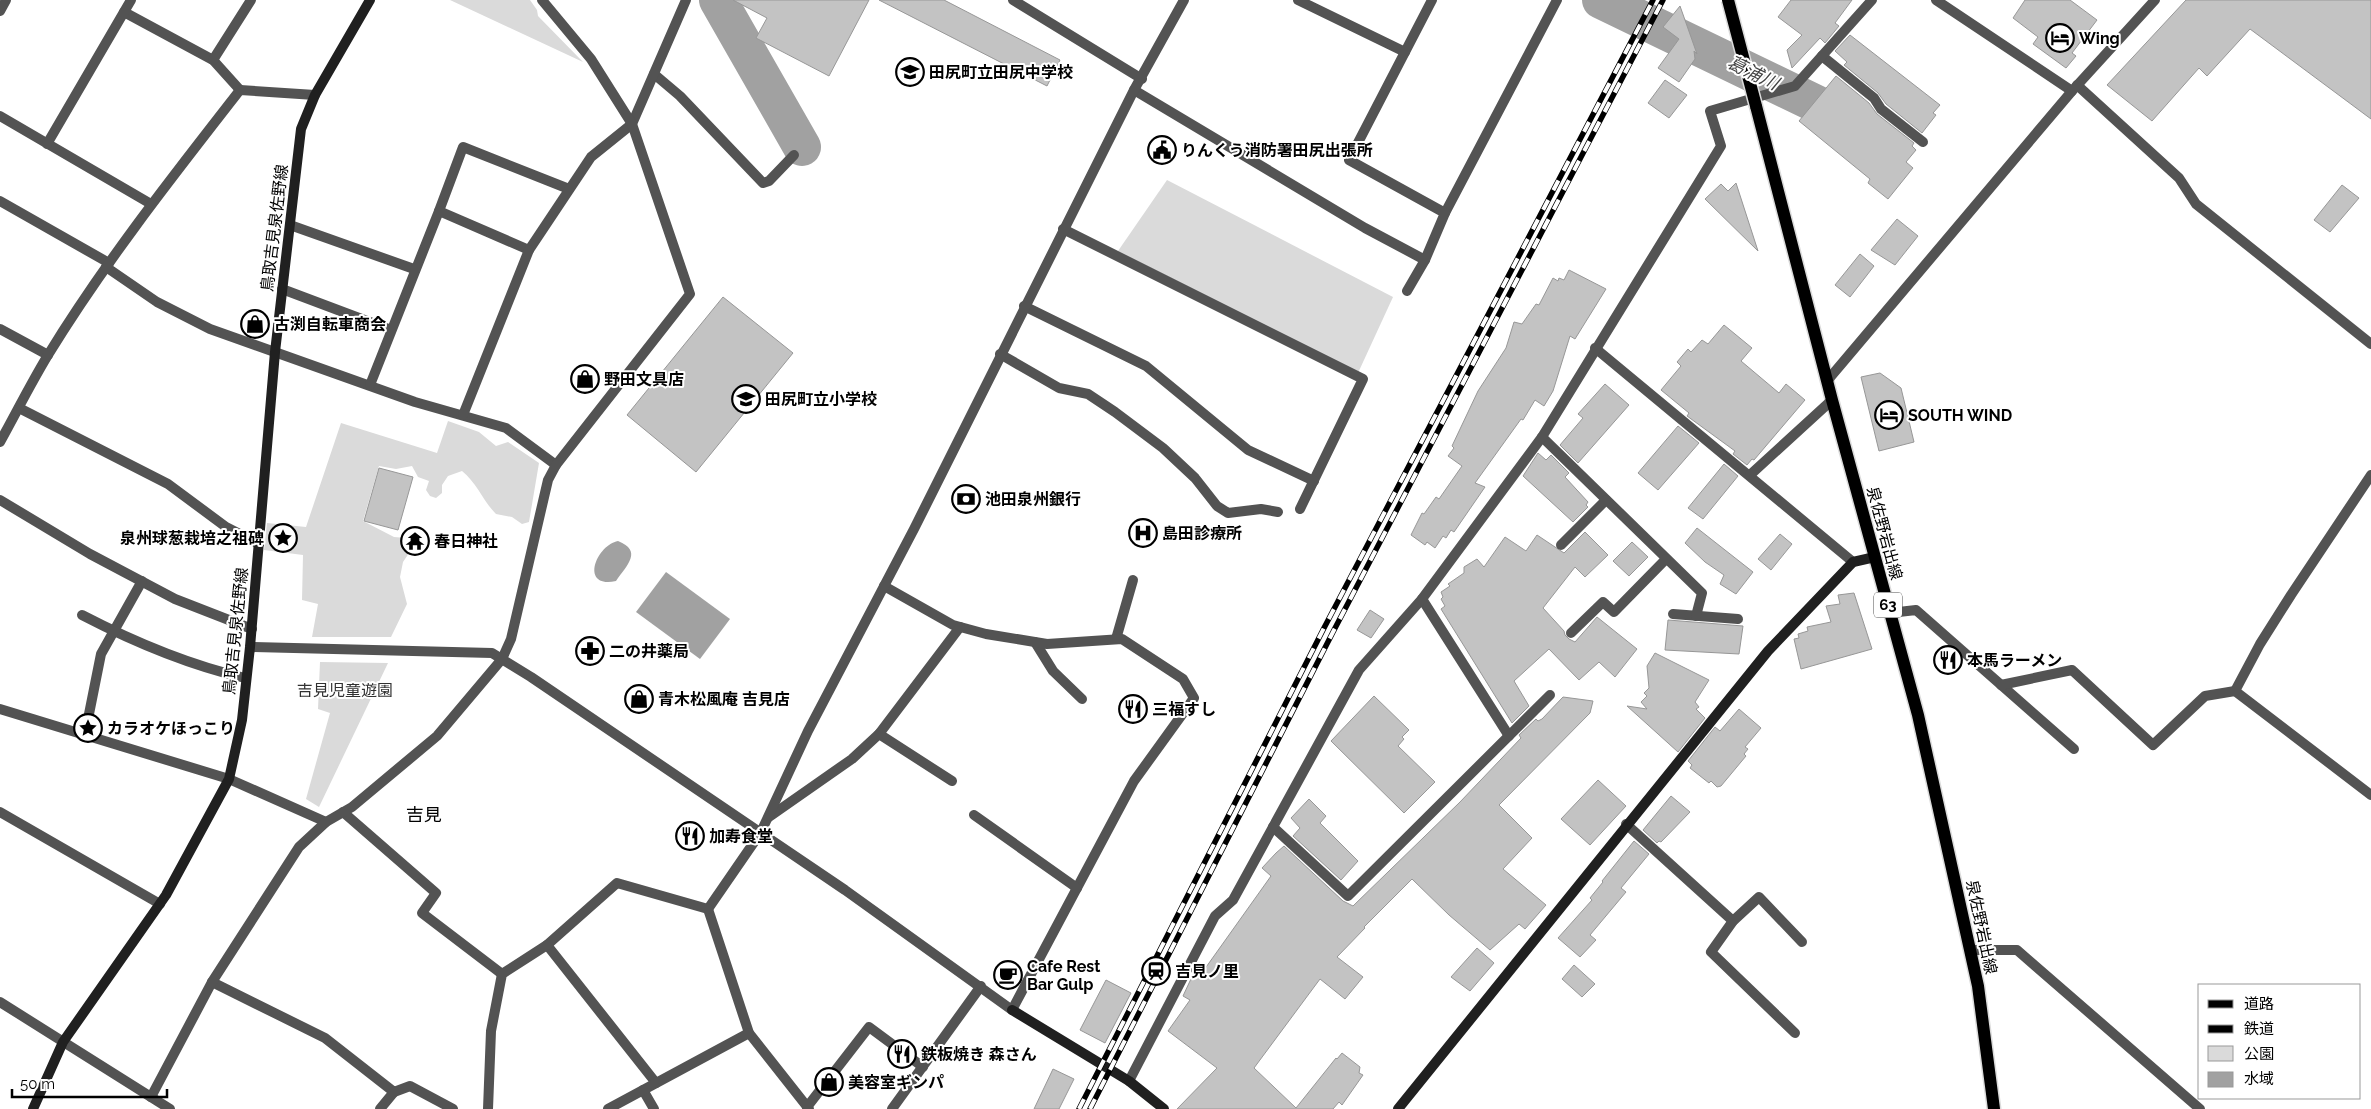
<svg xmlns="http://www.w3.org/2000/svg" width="2371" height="1109" viewBox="0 0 2371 1109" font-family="Raleway,'Noto Sans JP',sans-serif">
<rect width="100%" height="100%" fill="#fff"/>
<g fill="#dadada">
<path d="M 450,0 L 530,0 L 537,10 L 538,16 L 583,62 Z"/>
<path d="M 1167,180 L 1393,297 L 1358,373 L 1118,251 Z"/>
<path d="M 448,421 L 479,432 L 496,446 L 508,442 L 539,463 L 529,522 L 522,524 L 512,517 L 496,514 C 483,501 477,483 462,471 L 448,476 L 442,485 L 442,493 L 436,498 L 430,496 L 426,490 L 429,481 L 418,477 L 412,466 L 396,469 L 379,466 L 363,521 L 394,537 L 406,538 L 410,543 L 409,553 L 403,562 L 400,577 L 407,604 L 391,637 L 312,637 L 318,604 L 302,600 L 303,555 L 264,550 L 267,523 L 306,527 L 341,423 L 437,453 Z"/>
<path d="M 320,662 L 388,663 L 319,807 L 306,799 L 330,713 L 318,709 Z"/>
</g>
<g fill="#a1a1a1">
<path d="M 618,541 C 643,551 627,565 616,581 C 580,589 595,546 618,541 Z"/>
<path d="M 666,572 L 730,619 L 700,659 L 636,612 Z"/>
</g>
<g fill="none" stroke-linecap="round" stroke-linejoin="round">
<g stroke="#a1a1a1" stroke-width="38">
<path d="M 718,0 L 802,147"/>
<path d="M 1601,0 L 1860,125"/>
</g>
</g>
<g fill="#c3c3c3" stroke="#979797">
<path d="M 733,0 L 869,0 L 829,76 L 756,38 L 767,18 Z"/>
<path d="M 879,0 L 944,0 L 1060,60 L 1047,86 Z"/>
<path d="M 1791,0 L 1852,0 L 1835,23 L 1839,26 L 1825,43 L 1820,38 L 1792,68 L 1787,50 L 1802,35 L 1778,17 Z"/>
<path d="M 2025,0 L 2070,0 L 2097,20 L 2072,53 L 2076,56 L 2066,68 L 2033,44 L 2038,37 L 2013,18 Z"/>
<path d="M 2186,0 L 2371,0 L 2371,119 L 2250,29 L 2207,76 L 2199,68 L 2152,121 L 2107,85 Z"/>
<path d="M 1680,6 L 1697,54 L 1694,51 L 1695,59 L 1679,82 L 1658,68 L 1679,39 L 1663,27 Z"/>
<path d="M 1850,35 L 1940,105 L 1933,113 L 1936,115 L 1922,133 L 1886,104 L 1878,93 L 1844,65 L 1847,62 L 1835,51 Z"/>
<path d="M 1836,76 L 1869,103 L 1877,114 L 1914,143 L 1912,146 L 1916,150 L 1906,162 L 1913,168 L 1888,199 L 1868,183 L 1870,179 L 1799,121 Z"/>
<path d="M 1665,80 L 1687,95 L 1669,118 L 1648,103 Z"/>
<path d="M 1736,183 L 1758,251 L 1705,199 L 1721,184 L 1728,191 Z"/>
<path d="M 2342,185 L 2359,198 L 2330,232 L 2314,220 Z"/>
<path d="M 1897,219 L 1918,236 L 1895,265 L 1871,250 Z"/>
<path d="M 1860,254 L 1874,266 L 1850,297 L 1835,285 Z"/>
<path d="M 1569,270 L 1606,289 L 1575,339 L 1570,336 L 1553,391 L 1544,406 L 1535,400 L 1523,420 L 1521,419 L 1475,483 L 1485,487 L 1454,532 L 1451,530 L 1446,538 L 1443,536 L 1435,548 L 1427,542 L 1425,545 L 1411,535 L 1422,513 L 1424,514 L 1436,497 L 1439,499 L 1462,466 L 1448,456 L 1454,448 L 1452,446 L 1478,391 L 1506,348 L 1514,322 L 1522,324 L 1536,304 L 1539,305 L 1553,278 L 1558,281 L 1559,278 L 1564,280 Z"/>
<path d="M 723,297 L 793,353 L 696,472 L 627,415 Z"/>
<path d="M 1724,325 L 1752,348 L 1741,361 L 1779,393 L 1786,384 L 1805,400 L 1754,460 L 1752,459 L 1747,465 L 1733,454 L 1735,451 L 1687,416 L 1689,413 L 1661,390 L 1681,366 L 1677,362 L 1688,349 L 1691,352 L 1702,340 L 1708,344 Z"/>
<path d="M 1880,373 L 1901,388 L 1914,442 L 1879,451 L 1861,377 Z"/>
<path d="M 1605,384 L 1629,405 L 1578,463 L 1560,445 L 1583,418 L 1578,414 Z"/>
<path d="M 1678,426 L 1699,443 L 1658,490 L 1638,473 Z"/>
<path d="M 1538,453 L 1546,460 L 1551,455 L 1569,473 L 1565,477 L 1588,502 L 1586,505 L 1588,507 L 1573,522 L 1523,476 Z"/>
<path d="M 1724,464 L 1738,476 L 1703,519 L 1688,508 Z"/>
<path d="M 379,468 L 413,477 L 398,530 L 364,521 Z"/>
<path d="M 1697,528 L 1753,572 L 1736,594 L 1720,584 L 1724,575 L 1705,562 L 1685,543 Z"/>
<path d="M 1585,532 L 1608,555 L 1585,577 L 1575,567 L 1543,608 L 1564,631 L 1565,635 L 1569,639 L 1575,642 L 1597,617 L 1637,649 L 1615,677 L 1599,662 L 1579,680 L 1549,649 L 1514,681 L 1529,706 L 1512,723 L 1441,609 L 1445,606 L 1441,599 L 1443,597 L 1441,592 L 1450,586 L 1448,584 L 1464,573 L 1464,567 L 1477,559 L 1484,567 L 1505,537 L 1526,551 L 1537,535 L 1564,553 Z"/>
<path d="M 1780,534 L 1792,544 L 1771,570 L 1758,559 Z"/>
<path d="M 1632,542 L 1648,557 L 1629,576 L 1613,561 Z"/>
<path d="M 1854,593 L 1872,649 L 1801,669 L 1794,639 L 1799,638 L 1798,634 L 1808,631 L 1807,627 L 1831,622 L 1826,606 L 1840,604 L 1838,595 Z"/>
<path d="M 1370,610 L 1384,619 L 1371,638 L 1357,630 Z"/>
<path d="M 1668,620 L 1743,626 L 1739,654 L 1665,650 Z"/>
<path d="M 1655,653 L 1709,680 L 1695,702 L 1699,707 L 1696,709 L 1705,718 L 1678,752 L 1627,706 L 1647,709 L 1641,702 L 1647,696 L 1644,693 L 1649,688 L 1647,666 Z"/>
<path d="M 1374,696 L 1409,730 L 1402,737 L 1404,739 L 1398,746 L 1435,782 L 1404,813 L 1331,741 Z"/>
<path d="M 1563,697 L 1593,701 L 1590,713 L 1499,805 L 1532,838 L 1503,869 L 1546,905 L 1525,929 L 1519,924 L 1490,950 L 1449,915 L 1412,879 L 1364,927 L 1365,928 L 1337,957 L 1363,977 L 1345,999 L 1320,979 L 1254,1068 L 1296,1108 L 1336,1058 L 1337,1059 L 1342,1053 L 1360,1067 L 1359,1073 L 1363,1075 L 1342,1105 L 1339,1102 L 1333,1109 L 1177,1109 L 1217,1068 L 1168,1031 L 1190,1000 L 1183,996 L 1197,966 L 1204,970 L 1271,876 L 1262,868 L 1276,853 L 1284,846 L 1343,901 L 1353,906 L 1460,802 L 1521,738 L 1519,735 L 1536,719 L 1538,721 L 1542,719 Z"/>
<path d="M 1739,709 L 1761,728 L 1745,747 L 1748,749 L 1744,754 L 1746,756 L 1721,786 L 1717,787 L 1711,781 L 1709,783 L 1690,768 L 1692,765 L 1688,761 L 1715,727 L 1720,731 Z"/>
<path d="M 1598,780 L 1626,806 L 1590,845 L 1561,819 Z"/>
<path d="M 1671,796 L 1690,812 L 1661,842 L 1659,841 L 1657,843 L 1643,830 Z"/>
<path d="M 1309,799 L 1326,816 L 1320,823 L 1358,861 L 1341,880 L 1293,836 L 1300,828 L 1291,818 Z"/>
<path d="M 1634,841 L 1649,854 L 1621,888 L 1626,892 L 1590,935 L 1596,940 L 1580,957 L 1558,938 L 1592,900 L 1590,898 L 1603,882 L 1602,881 Z"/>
<path d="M 1477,948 L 1494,963 L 1470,991 L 1451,977 Z"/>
<path d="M 1574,965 L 1595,984 L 1582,997 L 1562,979 Z"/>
<path d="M 1106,980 L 1131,993 L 1105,1043 L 1080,1030 Z"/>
<path d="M 1053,1069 L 1074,1079 L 1059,1109 L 1034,1109 Z"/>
</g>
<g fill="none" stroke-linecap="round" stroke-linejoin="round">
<defs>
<path id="primary" d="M 1756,106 L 1832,400 L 1918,715 L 1978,986 L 1994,1109"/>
</defs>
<use href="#primary" stroke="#dbdbdb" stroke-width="15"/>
<path stroke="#535353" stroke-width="10" d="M 1673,614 L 1738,619"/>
<g stroke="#535353" stroke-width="10">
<path d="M 1013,0 L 1142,79"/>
<path d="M 1298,0 L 1405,52"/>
<path d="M 1936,0 L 2072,91"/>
<path d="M 0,11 L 6,0"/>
<path d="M 124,12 L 213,60 L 240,90"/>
<path d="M 1822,56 L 1874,98 L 1881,109 L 1923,142"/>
<path d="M 213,60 L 251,0"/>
<path d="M 654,74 L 680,96 L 763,183 L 769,181 L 794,155"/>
<path d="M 2077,85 L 2179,178 L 2196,204 L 2371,344"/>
<path d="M 1134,90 L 1365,228 L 1425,260"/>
<path d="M 0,116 L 151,204"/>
<path d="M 47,144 L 131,0"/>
<path d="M 0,201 L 109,263"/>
<path d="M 439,211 L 463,147 L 569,189"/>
<path d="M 1445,213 L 1557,0"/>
<path d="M 290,225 L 414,269"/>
<path d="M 1063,229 L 1363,379 L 1300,509"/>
<path d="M 106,267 L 157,302 L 210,329 L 415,402 L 506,428 L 556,465"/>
<path d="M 282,289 L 391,330"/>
<path d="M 1407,291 L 1425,260 L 1445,213 L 1349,160 L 1432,0"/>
<path d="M 1024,306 L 1146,366 L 1248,450 L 1314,481"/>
<path d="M 0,329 L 48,355"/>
<path d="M 1595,348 L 1853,562"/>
<path d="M 1000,354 L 1059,388 L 1088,394 L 1115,412 L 1163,448 L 1195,478 L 1217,506 L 1228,513 L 1261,509 L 1278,512"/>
<path d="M 1827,381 L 2072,91 L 2155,0"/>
<path d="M 370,385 L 439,211 L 529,250 L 591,157 L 632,124 L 686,0"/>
<path d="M 19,408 L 168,484 L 226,527 L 259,544"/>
<path d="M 463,415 L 529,250"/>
<path d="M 1542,437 L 1702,593 L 1696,616"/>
<path d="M 0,442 C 16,413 31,383 48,355 C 105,262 173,176 240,90 L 315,95"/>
<path d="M 1750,475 L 1832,400"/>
<path d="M 0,500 L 90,554 L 175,599 L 252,629"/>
<path d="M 1561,545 L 1606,500"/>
<path d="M 1422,599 L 1509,736"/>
<path d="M 1890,613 L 1916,610 L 2074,749"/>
<path d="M 82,615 C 134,642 189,665 245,678"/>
<path d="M 1571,633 L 1603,602 L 1614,612 L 1666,559"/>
<path d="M 1116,639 L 1133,580"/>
<path d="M 1035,642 L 1053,671 L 1082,699"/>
<path d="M 250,647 L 492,653 L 531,677 L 845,890 L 1012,1010 L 1134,781 L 1194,698 L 1183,679 L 1122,639 L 1047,644 L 986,634 L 953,625 L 884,586"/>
<path d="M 2001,685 L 2072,670 L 2153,745 L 2205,696 L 2235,691 L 2371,795"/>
<path d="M 2235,691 L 2260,644 L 2291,595 L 2371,475"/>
<path d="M 0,709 L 229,779 L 326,822"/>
<path d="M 85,734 L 101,654 L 142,581"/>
<path d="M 879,734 L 952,781"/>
<path d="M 0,812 L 160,904"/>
<path d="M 343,812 L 436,893 L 422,913 L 502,974"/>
<path d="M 974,815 L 1077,888"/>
<path d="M 769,817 L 852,759 L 879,734 L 960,627"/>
<path d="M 1626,824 L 1733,921"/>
<path d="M 1273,827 L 1348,896 L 1550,695"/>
<path d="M 708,909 L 761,832 L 808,731 L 914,529 L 1134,90 L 1184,0"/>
<path d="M 708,909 L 749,1033 L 809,1109"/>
<path d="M 547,945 L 656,1083"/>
<path d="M 1971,950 L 2017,950 L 2200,1109"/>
<path d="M 212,982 L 325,1038 L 394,1092 L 410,1086 L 453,1109"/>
<path d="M 0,1002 L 170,1109"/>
<path d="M 1795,1033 L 1711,952 L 1733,921 L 1759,897 L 1802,942"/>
<path d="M 1129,1081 L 1215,916 L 1233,900 L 1359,670 L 1422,599 L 1542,437 L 1721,146 L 1710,111 L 1795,86 L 1872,0"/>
<path d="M 643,1090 L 654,1109"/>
<path d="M 151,1097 L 212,982 L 299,847 L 326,822 L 352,807 L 437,736 L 502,659 L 511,639 L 548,480 L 556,465 L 690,294 L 632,124 L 591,59 L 542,0"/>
<path d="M 807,1107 L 869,1027 L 923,1067"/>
<path d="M 380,1109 L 394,1092"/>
<path d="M 488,1109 L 491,1031 L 502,974 L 547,945 L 617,883 L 708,909"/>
<path d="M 608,1109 L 749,1033"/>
<path d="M 892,1109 L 981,986"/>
</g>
<g stroke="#202020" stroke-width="10">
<path d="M 1012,1010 L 1129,1081 L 1164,1109"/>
<path d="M 33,1109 L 63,1042 L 166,895 L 229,779 L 242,720 L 250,647 L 275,352 L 301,129 L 315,95 L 370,0"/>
<path d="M 1398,1109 L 1768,651 L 1853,562 L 1875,557"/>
</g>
<use href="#primary" stroke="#000" stroke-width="12"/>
<defs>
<g id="rail">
<path d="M 1079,1109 L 1324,628 L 1653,0"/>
<path d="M 1090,1109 L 1333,632 L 1663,0"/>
</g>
</defs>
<use href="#rail" stroke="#000" stroke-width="5.5"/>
<use href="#rail" stroke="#fff" stroke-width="4" stroke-dasharray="11" stroke-linecap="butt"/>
<defs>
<path id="primary-bridge" d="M 1728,0 L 1756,106"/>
</defs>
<use href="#primary-bridge" stroke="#dbdbdb" stroke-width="15" stroke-linecap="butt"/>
<use href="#primary-bridge" stroke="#000" stroke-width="12"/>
</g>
<defs>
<symbol id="hotel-ring" viewBox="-11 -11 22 22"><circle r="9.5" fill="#fff" stroke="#000" stroke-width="1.5"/><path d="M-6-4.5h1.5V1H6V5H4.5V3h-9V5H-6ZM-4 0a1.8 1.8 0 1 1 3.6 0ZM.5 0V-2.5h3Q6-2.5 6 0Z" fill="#000"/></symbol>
<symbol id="school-ring" viewBox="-11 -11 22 22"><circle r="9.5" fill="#fff" stroke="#000" stroke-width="1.5"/><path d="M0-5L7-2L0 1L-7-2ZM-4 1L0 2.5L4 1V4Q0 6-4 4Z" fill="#000"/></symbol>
<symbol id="civic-ring" viewBox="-11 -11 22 22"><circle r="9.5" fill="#fff" stroke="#000" stroke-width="1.5"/><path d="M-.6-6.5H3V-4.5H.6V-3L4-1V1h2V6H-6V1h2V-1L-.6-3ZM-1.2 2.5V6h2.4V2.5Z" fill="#000"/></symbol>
<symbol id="shop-ring" viewBox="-11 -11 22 22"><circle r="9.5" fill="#fff" stroke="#000" stroke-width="1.5"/><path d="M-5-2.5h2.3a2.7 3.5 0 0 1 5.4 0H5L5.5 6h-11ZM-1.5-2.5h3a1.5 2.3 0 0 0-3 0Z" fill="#000"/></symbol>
<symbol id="bank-ring" viewBox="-11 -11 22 22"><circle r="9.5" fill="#fff" stroke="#000" stroke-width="1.5"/><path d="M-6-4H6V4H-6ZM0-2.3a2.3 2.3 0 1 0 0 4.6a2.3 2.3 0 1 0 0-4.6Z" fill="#000"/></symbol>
<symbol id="hospital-ring" viewBox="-11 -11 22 22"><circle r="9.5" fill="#fff" stroke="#000" stroke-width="1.5"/><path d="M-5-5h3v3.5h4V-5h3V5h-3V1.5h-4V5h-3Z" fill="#000"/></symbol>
<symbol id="sight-ring" viewBox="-11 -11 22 22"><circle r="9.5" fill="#fff" stroke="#000" stroke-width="1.5"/><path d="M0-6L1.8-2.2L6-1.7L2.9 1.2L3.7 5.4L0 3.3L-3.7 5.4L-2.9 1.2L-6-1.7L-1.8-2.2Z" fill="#000"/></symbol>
<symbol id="temple-ring" viewBox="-11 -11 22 22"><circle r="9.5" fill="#fff" stroke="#000" stroke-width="1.5"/><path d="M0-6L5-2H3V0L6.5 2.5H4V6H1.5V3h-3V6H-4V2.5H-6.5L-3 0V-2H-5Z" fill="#000"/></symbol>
<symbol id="pharmacy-ring" viewBox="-11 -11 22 22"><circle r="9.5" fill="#fff" stroke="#000" stroke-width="1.5"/><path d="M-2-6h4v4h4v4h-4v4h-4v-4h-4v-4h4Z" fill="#000"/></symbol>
<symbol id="restaurant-ring" viewBox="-11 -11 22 22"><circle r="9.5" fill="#fff" stroke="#000" stroke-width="1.5"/><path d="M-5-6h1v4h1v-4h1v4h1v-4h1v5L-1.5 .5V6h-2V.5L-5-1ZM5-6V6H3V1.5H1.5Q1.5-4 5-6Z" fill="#000"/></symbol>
<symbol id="station-ring" viewBox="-11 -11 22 22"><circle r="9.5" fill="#fff" stroke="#000" stroke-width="1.5"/><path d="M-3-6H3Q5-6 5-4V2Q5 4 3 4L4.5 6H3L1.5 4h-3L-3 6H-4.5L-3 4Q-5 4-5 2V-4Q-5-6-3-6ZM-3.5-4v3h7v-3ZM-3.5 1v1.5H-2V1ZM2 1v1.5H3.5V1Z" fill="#000"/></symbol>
<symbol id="cafe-ring" viewBox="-11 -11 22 22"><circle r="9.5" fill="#fff" stroke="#000" stroke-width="1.5"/><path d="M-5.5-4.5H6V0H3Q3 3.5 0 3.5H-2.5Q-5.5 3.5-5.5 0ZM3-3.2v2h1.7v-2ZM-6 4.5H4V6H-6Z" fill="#000"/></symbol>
</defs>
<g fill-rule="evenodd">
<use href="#hotel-ring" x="2044" y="22" width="32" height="32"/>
<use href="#school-ring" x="894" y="56" width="32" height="32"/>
<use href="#civic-ring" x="1146" y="134" width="32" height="32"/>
<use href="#shop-ring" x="239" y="308" width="32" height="32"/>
<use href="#shop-ring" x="569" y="363" width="32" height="32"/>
<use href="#school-ring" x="730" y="383" width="32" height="32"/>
<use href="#hotel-ring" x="1873" y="399" width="32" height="32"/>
<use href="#bank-ring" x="950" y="483" width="32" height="32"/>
<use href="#hospital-ring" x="1127" y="517" width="32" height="32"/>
<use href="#sight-ring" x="267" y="522" width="32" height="32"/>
<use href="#temple-ring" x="399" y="525" width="32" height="32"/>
<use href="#pharmacy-ring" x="574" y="635" width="32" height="32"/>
<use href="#restaurant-ring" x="1932" y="644" width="32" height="32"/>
<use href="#shop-ring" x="623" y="683" width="32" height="32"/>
<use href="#restaurant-ring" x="1117" y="693" width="32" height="32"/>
<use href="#sight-ring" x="72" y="712" width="32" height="32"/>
<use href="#restaurant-ring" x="674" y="820" width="32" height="32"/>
<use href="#station-ring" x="1140" y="955" width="32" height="32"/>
<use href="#cafe-ring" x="992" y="959" width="32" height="32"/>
<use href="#restaurant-ring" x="886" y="1038" width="32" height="32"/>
<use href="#shop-ring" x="813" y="1066" width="32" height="32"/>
</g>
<g text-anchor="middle" stroke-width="4" stroke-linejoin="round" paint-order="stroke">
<rect fill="#fff" stroke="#4c4c4c" stroke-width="1" x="1874" y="592.5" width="28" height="25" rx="4"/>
<g font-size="15" font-weight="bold" fill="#000">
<text x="1888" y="610">63</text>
</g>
<g font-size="16" font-weight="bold" fill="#000" stroke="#fff" text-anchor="start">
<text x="2079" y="44">Wing</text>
<text x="929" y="78">田尻町立田尻中学校</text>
<text x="1181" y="156">りんくう消防署田尻出張所</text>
<text x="274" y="330">古渕自転車商会</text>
<text x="604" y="385">野田文具店</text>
<text x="765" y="405">田尻町立小学校</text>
<text x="1908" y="421">SOUTH WIND</text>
<text x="985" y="505">池田泉州銀行</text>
<text x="1162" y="539">島田診療所</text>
<text x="264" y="544" text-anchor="end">泉州球葱栽培之祖碑</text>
<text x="434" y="547">春日神社</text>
<text x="609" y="657">二の井薬局</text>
<text x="1967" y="666">本馬ラーメン</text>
<text x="658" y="705">青木松風庵 吉見店</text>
<text x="1152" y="715">三福すし</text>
<text x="107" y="734">カラオケほっこり</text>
<text x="709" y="842">加寿食堂</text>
<text x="1027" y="972">Cafe Rest<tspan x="1027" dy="18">Bar Gulp</tspan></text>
<text x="1175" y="977">吉見ノ里</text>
<text x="921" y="1060">鉄板焼き 森さん</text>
<text x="848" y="1088">美容室ギンパ</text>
</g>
<g font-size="16" fill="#000" stroke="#fff">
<text transform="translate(274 228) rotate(-83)" y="6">鳥取吉見泉佐野線</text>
<text transform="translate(1885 533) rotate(75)" y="6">泉佐野岩出線</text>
<text transform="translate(235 631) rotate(-84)" y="6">鳥取吉見泉佐野線</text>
<text transform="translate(1982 927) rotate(78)" y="6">泉佐野岩出線</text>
</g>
<g font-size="16" fill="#313131" stroke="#fff">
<text x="345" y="696">吉見児童遊園</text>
</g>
<g font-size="18" font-style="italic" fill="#424242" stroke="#fff">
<text transform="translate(1753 73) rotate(26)" y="6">葛浦川</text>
</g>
<g font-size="18" fill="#000" stroke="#fff">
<text x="424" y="821">吉見</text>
</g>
</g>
<rect x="2198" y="984" width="162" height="115" fill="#ffffff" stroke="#999999"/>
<rect x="2208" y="1000" width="25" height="8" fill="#000000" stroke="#999999"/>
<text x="2244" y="1009" font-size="15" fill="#000000">道路</text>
<rect x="2208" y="1025" width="25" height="8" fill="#000000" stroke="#999999"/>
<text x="2244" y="1034" font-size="15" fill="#000000">鉄道</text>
<rect x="2208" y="1046" width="25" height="15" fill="#dadada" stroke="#999999"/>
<text x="2244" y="1059" font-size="15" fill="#000000">公園</text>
<rect x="2208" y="1072" width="25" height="15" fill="#a1a1a1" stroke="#999999"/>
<text x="2244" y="1084" font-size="15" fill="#000000">水域</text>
<path d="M12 1089v8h155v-8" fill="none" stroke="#000000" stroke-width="2.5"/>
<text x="20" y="1089" font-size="15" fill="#000000" stroke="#ffffff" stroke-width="4" paint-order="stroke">50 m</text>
</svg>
